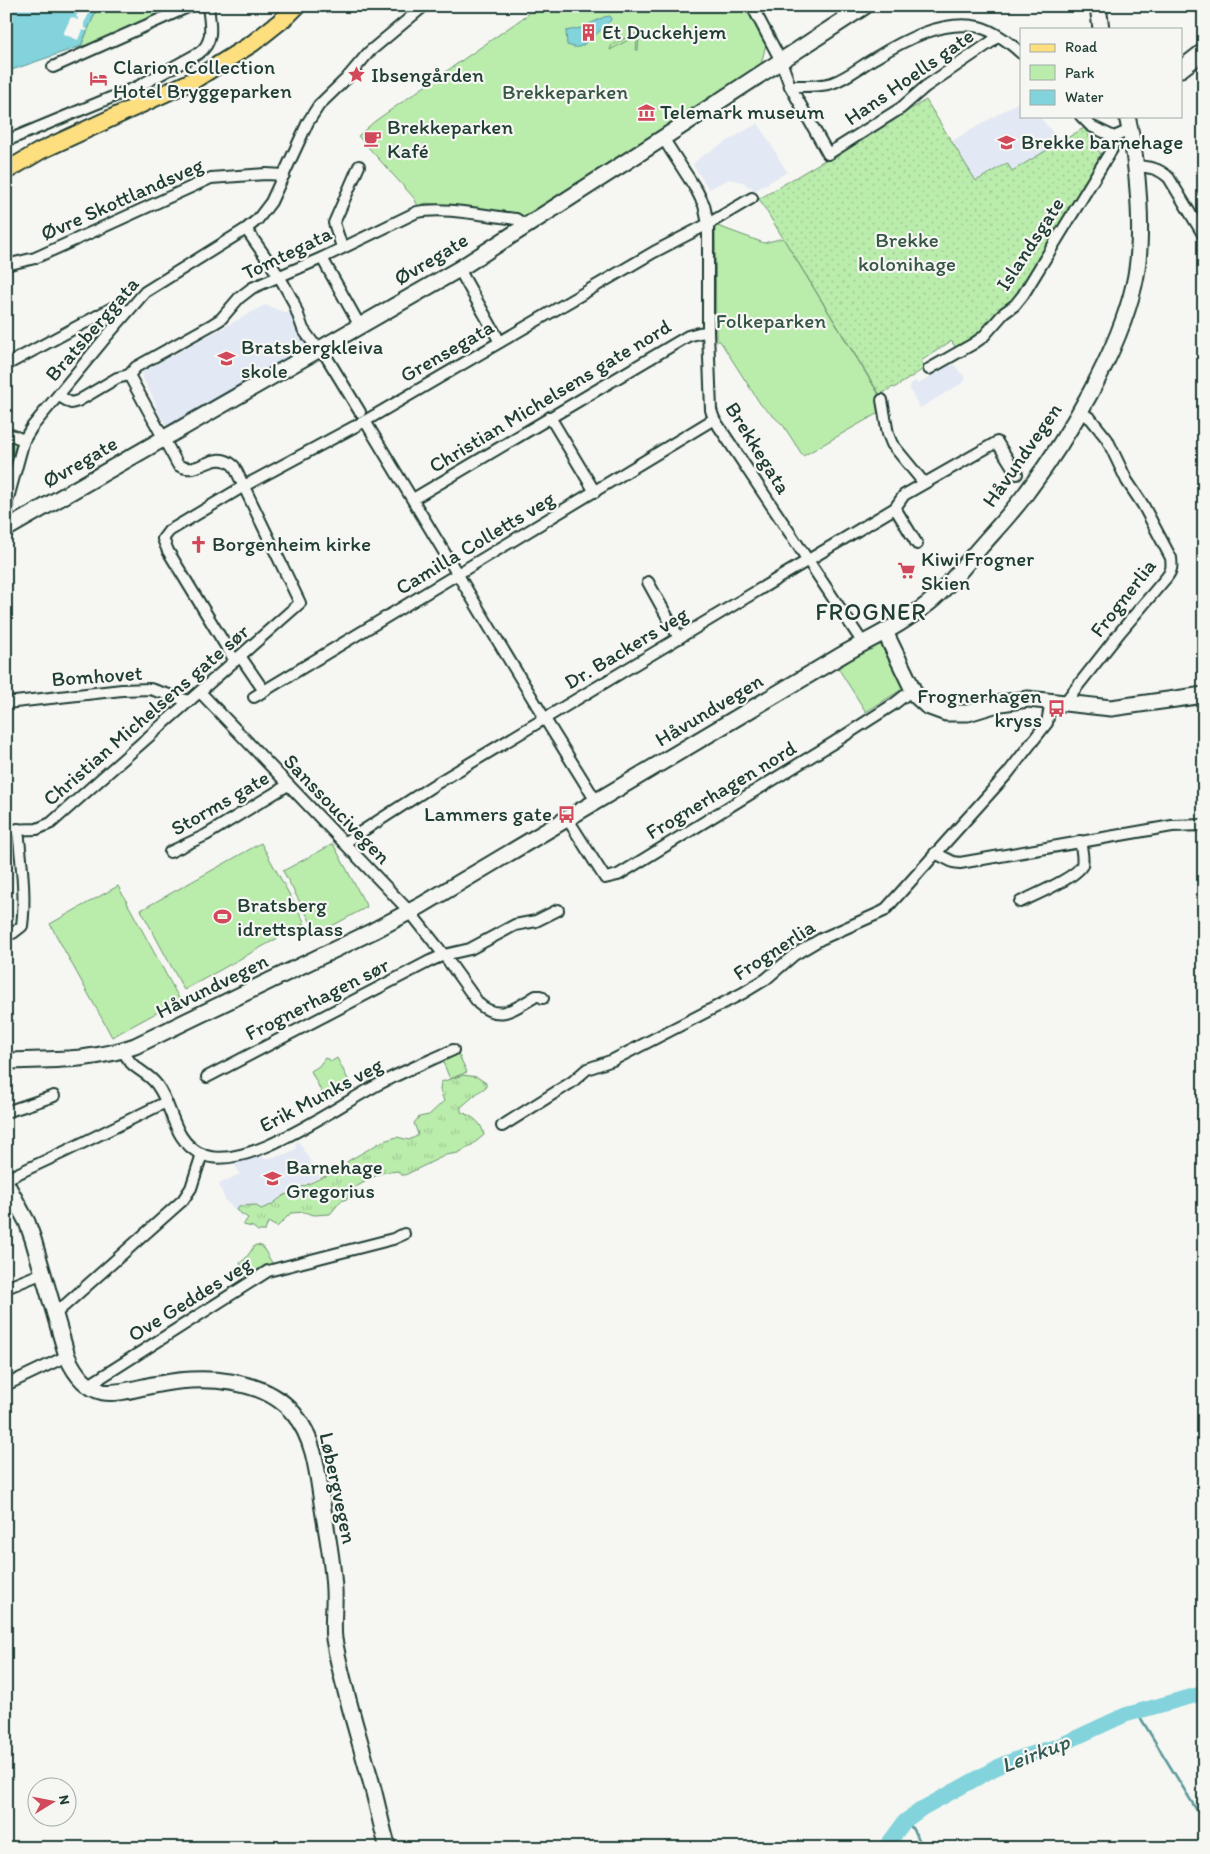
<svg xmlns="http://www.w3.org/2000/svg" width="1210" height="1854" viewBox="0 0 1210 1854" font-family="Itim,sans-serif">
<defs>
<pattern id="grass-tufts" width="24" height="20" patternUnits="userSpaceOnUse" patternTransform="scale(1.25)"><rect width="24" height="20" fill="#baecac"/><path d="M3 7l-1-3M5 7V3M7 7l1-3M15 17l-1-3M17 17v-4M19 17l1-3" fill="none" stroke="#9fcb95"/></pattern>
<pattern id="garden-dots" width="8" height="8" patternUnits="userSpaceOnUse" patternTransform="scale(1.25)"><rect width="8" height="8" fill="#baecac"/><path d="M2 2h.1M6 6h.1" fill="none" stroke="#9fcb95" stroke-width="1.8" stroke-linecap="round"/></pattern>
</defs>
<rect width="100%" height="100%" fill="#f6f6f2"/>
<filter id="ink" filterUnits="userSpaceOnUse"><feTurbulence type="fractalNoise" baseFrequency=".02" numOctaves="2"/><feDisplacementMap in="SourceGraphic" scale="10" xChannelSelector="R" yChannelSelector="G"/><feConvolveMatrix kernelMatrix="1 2 1 2 8 2 1 2 1" color-interpolation-filters="sRGB"/></filter>
<g filter="url(#ink)">
<g fill="#e2e8f4">
<path d="M 1021,101 L 1021,116 L 1039,116 L 1061,142 L 1011,171 L 1006,163 L 976,182 L 952,141 Z"/>
<path d="M 758,123 L 787,172 L 754,191 L 751,186 L 749,187 L 743,182 L 729,179 L 709,189 L 693,165 L 699,158 Z"/>
<path d="M 265,305 L 293,315 L 311,346 L 168,427 L 155,407 L 157,406 L 142,376 L 142,372 Z"/>
<path d="M 950,365 L 954,365 L 966,379 L 962,383 L 920,408 L 910,390 L 911,384 L 915,381 L 918,384 Z"/>
<path d="M 298,1141 L 320,1177 L 283,1195 L 271,1205 L 241,1216 L 225,1200 L 219,1184 L 240,1174 L 234,1163 L 262,1154 L 264,1159 L 286,1154 L 296,1149 L 295,1143 Z"/>
</g>
<path fill="url(#grass-tufts)" stroke="#6c9470" d="M 463,1075 L 477,1077 L 486,1083 L 486,1087 C 476,1093 470,1100 461,1107 L 461,1112 C 472,1116 482,1122 484,1135 L 472,1145 L 458,1153 L 446,1155 L 405,1175 L 401,1175 L 398,1171 L 381,1173 L 352,1189 L 352,1197 L 341,1201 L 330,1214 L 314,1215 L 304,1212 L 291,1213 L 277,1227 L 268,1222 L 265,1231 L 258,1231 L 253,1227 L 243,1225 L 248,1218 L 236,1210 L 239,1206 L 255,1205 L 261,1209 L 271,1205 L 283,1196 L 323,1177 L 343,1170 L 348,1161 L 383,1141 L 397,1137 L 409,1140 L 417,1136 L 418,1134 L 414,1123 L 419,1117 L 429,1115 L 444,1101 L 440,1090 L 441,1082 Z"/>
<g fill="#baecac" stroke="#6c9470">
<path d="M 98,6 L 178,6 L 90,45 L 81,46 Z"/>
<path d="M 540,6 L 746,6 L 766,44 L 760,69 L 523,218 L 426,203 L 418,206 L 414,198 L 358,136 L 375,121 Z"/>
<path d="M 715,225 L 764,243 L 783,238 L 887,408 L 803,456 L 783,425 L 761,405 L 720,341 L 716,341 Z"/>
<path d="M 6,440 L 16,443 L 6,477 Z"/>
<path d="M 879,642 L 904,688 L 866,712 L 838,668 Z"/>
<path d="M 261,843 L 305,923 L 184,990 L 141,910 Z"/>
<path d="M 333,844 L 367,907 L 317,934 L 283,871 Z"/>
<path d="M 118,886 L 180,1000 L 112,1037 L 50,924 Z"/>
<path d="M 457,1051 L 467,1072 L 450,1079 L 443,1062 L 444,1057 Z"/>
<path d="M 325,1058 L 332,1061 L 337,1058 L 352,1087 L 326,1101 L 311,1071 L 319,1066 Z"/>
<path d="M 255,1245 L 262,1246 L 274,1266 L 246,1277 L 240,1263 L 246,1258 Z"/>
</g>
<g fill="url(#garden-dots)" stroke="#6c9470">
<path d="M 633,34 L 637,34 L 639,37 L 638,50 L 636,50 L 637,40 L 632,38 L 610,50 L 612,45 Z"/>
<path d="M 926,100 L 976,181 L 1007,163 L 1012,171 L 1084,128 L 1102,156 L 1013,300 L 981,334 L 957,349 L 951,341 L 921,361 L 925,368 L 894,388 L 893,387 L 880,395 L 759,199 Z"/>
</g>
<g fill="#82d3db" stroke="#5a9798">
<path d="M 6,6 L 98,6 L 81,46 L 6,72 Z"/>
<path d="M 610,16 L 611,20 C 605,26 586,45 579,47 C 575,48 571,46 567,45 L 566,31 L 581,28 L 604,17 Z"/>
</g>
<path fill="#f6f6f2" d="M 81,6 L 93,6 L 84,23 L 84,28 L 88,29 L 87,31 L 82,30 L 78,40 L 63,34 L 71,17 L 78,20 L 78,18 L 76,17 Z"/>
<g fill="none" stroke-linecap="round" stroke-linejoin="round">
<g stroke="#5a9798" stroke-width="2.5">
<path d="M 1137,1712 L 1204,1822"/>
<path d="M 907,1820 L 924,1848"/>
</g>
<path stroke="#82d3db" stroke-width="15" d="M 885,1848 L 905,1821 L 923,1808 L 1003,1764 L 1030,1754 L 1058,1746 L 1125,1715 L 1204,1693"/>
<defs>
<g id="street">
<path d="M 752,6 L 781,61 L 790,86 L 828,154 L 901,108 L 925,87 L 991,42 L 997,36"/>
<path d="M 839,6 L 847,18"/>
<path d="M 53,67 L 190,6"/>
<path d="M 790,86 C 804,86 818,87 832,83 C 847,78 861,66 875,58 C 904,40 944,19 979,27 C 994,31 1010,43 1021,53"/>
<path d="M 1081,116 L 1091,126 L 1114,137 L 1130,130"/>
<path d="M 663,138 L 697,191 L 704,205 L 708,224 L 708,332 L 711,410 L 714,419 L 863,643"/>
<path d="M 6,141 L 139,86 L 199,53 C 215,41 210,24 208,6"/>
<path d="M 1136,166 C 1149,167 1159,168 1169,178 L 1204,236"/>
<path d="M 246,229 L 279,276 L 293,301 L 303,329 L 313,343 L 321,348 L 360,412"/>
<path d="M 342,247 L 334,223 L 359,166"/>
<path d="M 322,258 L 360,326"/>
<path d="M 6,265 L 35,258 L 211,178 L 266,174 L 284,175"/>
<path d="M 459,269 L 500,342"/>
<path d="M 6,365 L 114,307 L 119,307 L 127,312"/>
<path d="M 929,369 L 973,344 L 983,337 L 1004,313 L 1015,305 L 1023,295 L 1112,149 L 1114,137"/>
<path d="M 59,396 L 71,403 L 78,401 L 117,378 L 129,375 L 136,367 L 213,324 L 221,319 L 239,298 L 252,288 L 322,258 L 417,212 C 445,206 486,216 516,219 L 526,225"/>
<path d="M 882,400 L 888,434 L 892,444 L 924,483"/>
<path d="M 550,417 L 595,492"/>
<path d="M 365,421 L 545,719 L 596,801"/>
<path d="M 6,433 L 24,440"/>
<path d="M 413,499 L 688,336 L 699,333 L 708,332"/>
<path d="M 895,508 L 917,544"/>
<path d="M 12,526 L 7,512 L 7,502 L 24,440 L 32,427 L 106,337 L 145,292 L 246,229 L 258,219 L 271,202 L 308,122 L 319,105 L 347,78 L 369,52 L 424,6"/>
<path d="M 648,582 L 679,638"/>
<path d="M 240,656 L 264,691"/>
<path d="M 235,661 L 168,551 L 163,539 L 169,531 L 244,486 L 365,421 L 654,252 L 708,224 L 752,198"/>
<path d="M 200,692 L 410,912 L 444,955 L 479,1004 C 500,1022 516,1008 536,996 L 540,996 L 543,998"/>
<path d="M 254,697 L 714,419"/>
<path d="M 1065,702 L 1121,631 L 1166,578 C 1172,571 1172,566 1171,558 L 1143,505 L 1127,481 L 1107,439 L 1091,419 L 1080,411"/>
<path d="M 6,703 L 122,690 L 150,689 L 189,701"/>
<path d="M 567,818 L 605,878 L 618,875 L 833,743 L 894,704 L 912,690"/>
<path d="M 6,830 L 37,829 L 51,823 L 300,603 L 234,466 C 214,447 199,478 178,465 L 129,375"/>
<path d="M 344,843 L 434,785 L 895,508 L 904,495 L 997,442 L 1017,474"/>
<path d="M 170,852 L 206,835 L 288,785"/>
<path d="M 935,853 L 953,862 L 960,863 L 1172,826 L 1204,825"/>
<path d="M 1020,902 C 1033,896 1077,877 1082,865 C 1084,857 1081,848 1080,841"/>
<path d="M 13,933 L 22,926 C 26,894 21,861 18,829"/>
<path d="M 122,1051 C 125,1054 128,1059 131,1063 C 139,1071 150,1075 157,1085 C 174,1108 172,1140 201,1154 C 246,1175 340,1103 381,1083 C 404,1071 429,1061 453,1050"/>
<path d="M 207,1077 L 430,961 L 444,955 L 470,949 L 515,925 L 536,921 L 558,910"/>
<path d="M 6,1112 L 54,1096"/>
<path d="M 502,1126 L 572,1082 L 587,1069 L 613,1060 L 743,993 L 766,979 L 794,955 L 821,939 L 884,911 L 1008,773 L 1036,737 L 1047,723 L 1051,700"/>
<path d="M 6,1179 L 64,1152 L 166,1102"/>
<path d="M 6,1288 L 43,1273"/>
<path d="M 55,1314 L 183,1200 L 191,1188 L 202,1154"/>
<path d="M 6,1385 L 67,1356"/>
<path d="M 89,1385 L 268,1271 L 393,1239 L 404,1234"/>
</g>
<g id="secondary">
<path d="M 1098,6 L 1101,29"/>
<path d="M 1181,69 L 1204,51"/>
<path d="M 6,529 L 459,269 L 663,138 L 865,6"/>
<path d="M 885,632 L 916,696 L 927,706 L 946,713 L 968,713 L 1001,703 L 1028,699 L 1111,708 L 1204,695"/>
<path d="M 6,1061 C 53,1059 89,1062 135,1046 L 373,931 L 422,905 L 842,655 C 872,638 903,624 930,602 C 949,586 966,563 983,544 C 998,527 1014,510 1027,492 C 1068,438 1119,351 1134,285 C 1145,239 1138,162 1127,116"/>
<path d="M 6,1183 L 27,1222 L 33,1239 L 67,1356 C 74,1372 85,1388 103,1392 C 119,1395 143,1386 159,1384 C 202,1376 264,1377 294,1414 C 317,1441 318,1482 324,1515 C 328,1539 333,1564 334,1590 C 335,1606 332,1623 334,1639 C 342,1684 356,1727 368,1771 C 376,1796 380,1822 388,1848"/>
</g>
<path id="primary" d="M 6,171 L 40,151 L 194,80 L 253,43 L 287,16 L 297,6"/>
</defs>
<use href="#street" stroke="#1f3d34" stroke-width="14"/>
<use href="#secondary" stroke="#1f3d34" stroke-width="19"/>
<use href="#primary" stroke="#1f3d34" stroke-width="20"/>
<use href="#street" stroke="#f6f6f2" stroke-width="10"/>
<use href="#secondary" stroke="#f6f6f2" stroke-width="15"/>
<use href="#primary" stroke="#fedf80" stroke-width="16"/>
</g>
</g>
<defs>
<symbol id="building-bare" viewBox="-9 -9 18 18"><path d="M-4-6H4V6H1V3H-1V6H-4ZM-2.5-4.3h1.7v1.8h-1.7ZM.8-4.3h1.7v1.8H.8ZM-2.5-1h1.7V.8h-1.7ZM.8-1h1.7V.8H.8Z" fill="#d1495b" stroke="#f6f6f2" stroke-width="2.5" paint-order="stroke"/></symbol>
<symbol id="sight-bare" viewBox="-9 -9 18 18"><path d="M0-6L1.8-2.2L6-1.7L2.9 1.2L3.7 5.4L0 3.3L-3.7 5.4L-2.9 1.2L-6-1.7L-1.8-2.2Z" fill="#d1495b" stroke="#f6f6f2" stroke-width="2.5" paint-order="stroke"/></symbol>
<symbol id="hotel-bare" viewBox="-9 -9 18 18"><path d="M-6-4.5h1.5V1H6V5H4.5V3h-9V5H-6ZM-4 0a1.8 1.8 0 1 1 3.6 0ZM.5 0V-2.5h3Q6-2.5 6 0Z" fill="#d1495b" stroke="#f6f6f2" stroke-width="2.5" paint-order="stroke"/></symbol>
<symbol id="museum-bare" viewBox="-9 -9 18 18"><path d="M0-6L6-3V-2H-6V-3ZM-5-1h2V3h-2ZM-1-1h2V3h-2ZM3-1h2V3H3ZM-6 4H6V6H-6Z" fill="#d1495b" stroke="#f6f6f2" stroke-width="2.5" paint-order="stroke"/></symbol>
<symbol id="cafe-bare" viewBox="-9 -9 18 18"><path d="M-5.5-4.5H6V0H3Q3 3.5 0 3.5H-2.5Q-5.5 3.5-5.5 0ZM3-3.2v2h1.7v-2ZM-6 4.5H4V6H-6Z" fill="#d1495b" stroke="#f6f6f2" stroke-width="2.5" paint-order="stroke"/></symbol>
<symbol id="school-bare" viewBox="-9 -9 18 18"><path d="M0-5L7-2L0 1L-7-2ZM-4 1L0 2.5L4 1V4Q0 6-4 4Z" fill="#d1495b" stroke="#f6f6f2" stroke-width="2.5" paint-order="stroke"/></symbol>
<symbol id="church-bare" viewBox="-9 -9 18 18"><path d="M-1.2-6h2.4v3.5h3.3v2.4h-3.3V6h-2.4V-.1h-3.3v-2.4h3.3Z" fill="#d1495b" stroke="#f6f6f2" stroke-width="2.5" paint-order="stroke"/></symbol>
<symbol id="supermarket-bare" viewBox="-9 -9 18 18"><path d="M-6-5.5h2.5l.6 2H6L4.5 2H-2.5L-4.4-4H-6ZM-1.5 3.2a1.3 1.3 0 1 0 .1 0ZM3 3.2a1.3 1.3 0 1 0 .1 0Z" fill="#d1495b" stroke="#f6f6f2" stroke-width="2.5" paint-order="stroke"/></symbol>
<symbol id="bus-bare" viewBox="-9 -9 18 18"><path d="M-5-6H5V4H4V6H2V4H-2V6H-4V4H-5ZM-3.5-4V0h7V-4ZM-3.5 1.2v1.5H-2V1.2ZM2 1.2v1.5H3.5V1.2Z" fill="#d1495b" stroke="#f6f6f2" stroke-width="2.5" paint-order="stroke"/></symbol>
<symbol id="stadium-bare" viewBox="-9 -9 18 18"><path d="M0-5a6.5 5 0 1 0 0 10a6.5 5 0 1 0 0-10ZM-3.5-1.8h7v3.6h-7Z" fill="#d1495b" stroke="#f6f6f2" stroke-width="2.5" paint-order="stroke"/></symbol>
</defs>
<g fill-rule="evenodd">
<use href="#building-bare" x="576" y="20" width="25" height="25"/>
<use href="#sight-bare" x="344" y="62" width="25" height="25"/>
<use href="#hotel-bare" x="86" y="66" width="25" height="25"/>
<use href="#museum-bare" x="634" y="100" width="25" height="25"/>
<use href="#cafe-bare" x="360" y="126" width="25" height="25"/>
<use href="#school-bare" x="994" y="130" width="25" height="25"/>
<use href="#school-bare" x="214" y="346" width="25" height="25"/>
<use href="#church-bare" x="186" y="532" width="25" height="25"/>
<use href="#supermarket-bare" x="894" y="558" width="25" height="25"/>
<use href="#bus-bare" x="1044" y="696" width="25" height="25"/>
<use href="#bus-bare" x="554" y="802" width="25" height="25"/>
<use href="#stadium-bare" x="210" y="904" width="25" height="25"/>
<use href="#school-bare" x="260" y="1166" width="25" height="25"/>
</g>
<g text-anchor="middle" stroke-width="4.5" stroke-linejoin="round" paint-order="stroke">
<g font-size="21" fill="#1f3d34" stroke="#f6f6f2" text-anchor="start">
<text x="602" y="39">Et Duckehjem</text>
<text x="113" y="74">Clarion Collection<tspan x="113" dy="24">Hotel Bryggeparken</tspan></text>
<text x="371" y="82">Ibsengården</text>
<text x="660" y="119">Telemark museum</text>
<text x="387" y="134">Brekkeparken<tspan x="387" dy="24">Kafé</tspan></text>
<text x="1021" y="149">Brekke barnehage</text>
<text x="241" y="354">Bratsbergkleiva<tspan x="241" dy="24">skole</tspan></text>
<text x="212" y="551">Borgenheim kirke</text>
<text x="921" y="566">Kiwi Frogner<tspan x="921" dy="24">Skien</tspan></text>
<text x="1042" y="703" text-anchor="end">Frognerhagen<tspan x="1042" dy="24">kryss</tspan></text>
<text x="552" y="821" text-anchor="end">Lammers gate</text>
<text x="237" y="912">Bratsberg<tspan x="237" dy="24">idrettsplass</tspan></text>
<text x="286" y="1174">Barnehage<tspan x="286" dy="24">Gregorius</tspan></text>
</g>
<g font-size="21" fill="#1f3d34" stroke="#f6f6f2">
<text transform="translate(909 77) rotate(-35)" y="7">Hans Hoells gate</text>
<text transform="translate(122 199) rotate(-24)" y="7">Øvre Skottlandsveg</text>
<text transform="translate(1030 244) rotate(-57)" y="7">Islandsgate</text>
<text transform="translate(287 253) rotate(-26)" y="7">Tomtegata</text>
<text transform="translate(431 259) rotate(-31)" y="7">Øvregate</text>
<text transform="translate(92 329) rotate(-49)" y="7">Bratsberggata</text>
<text transform="translate(447 351) rotate(-30)" y="7">Grensegata</text>
<text transform="translate(550 396) rotate(-31)" y="7">Christian Michelsens gate nord</text>
<text transform="translate(758 448) rotate(58)" y="7">Brekkegata</text>
<text transform="translate(1022 455) rotate(-55)" y="7">Håvundvegen</text>
<text transform="translate(80 462) rotate(-30)" y="7">Øvregate</text>
<text transform="translate(475 543) rotate(-31)" y="7">Camilla Colletts veg</text>
<text transform="translate(1123 598) rotate(-52)" y="7">Frognerlia</text>
<text transform="translate(626 648) rotate(-31)" y="7">Dr. Backers veg</text>
<text transform="translate(97 676) rotate(-4)" y="7">Bomhovet</text>
<text transform="translate(709 710) rotate(-31)" y="7">Håvundvegen</text>
<text transform="translate(146 715) rotate(-41)" y="7">Christian Michelsens gate sør</text>
<text transform="translate(721 790) rotate(-31)" y="7">Frognerhagen nord</text>
<text transform="translate(220 803) rotate(-30)" y="7">Storms gate</text>
<text transform="translate(337 809) rotate(46)" y="7">Sanssoucivegen</text>
<text transform="translate(774 950) rotate(-33)" y="7">Frognerlia</text>
<text transform="translate(212 986) rotate(-26)" y="7">Håvundvegen</text>
<text transform="translate(317 999) rotate(-27)" y="7">Frognerhagen sør</text>
<text transform="translate(321 1095) rotate(-28)" y="7">Erik Munks veg</text>
<text transform="translate(190 1299) rotate(-32)" y="7">Ove Geddes veg</text>
<text transform="translate(338 1488) rotate(78)" y="7">Løbergvegen</text>
</g>
<g font-size="21" fill="#365746" stroke="#f6f6f2">
<text x="565" y="99">Brekkeparken</text>
<text x="907" y="247">Brekke<tspan x="907" dy="24">kolonihage</tspan></text>
<text x="771" y="328">Folkeparken</text>
</g>
<g font-size="22" font-style="italic" fill="#335b55" stroke="#f6f6f2">
<text transform="translate(1035 1753) rotate(-21)" y="8">Leirkup</text>
</g>
<g font-size="24" letter-spacing="1" fill="#1f3d34" stroke="#f6f6f2">
<text x="871" y="620">FROGNER</text>
</g>
</g>
<rect width="1210" height="1854" fill="none" stroke="#f6f6f2" stroke-width="25"/>
<rect x="12" y="12" width="1185" height="1829" fill="none" stroke="#1f3d34" stroke-width="2" filter="url(#ink)"/>
<rect x="1020" y="28" width="162" height="90" fill="#f6f6f2" stroke="#a0aca6"/>
<rect x="1030" y="44" width="25" height="8" fill="#fedf80" stroke="#a0aca6"/>
<text x="1065" y="52" font-size="15" fill="#1f3d34">Road</text>
<rect x="1030" y="65" width="25" height="15" fill="#baecac" stroke="#a0aca6"/>
<text x="1065" y="78" font-size="15" fill="#1f3d34">Park</text>
<rect x="1030" y="90" width="25" height="15" fill="#82d3db" stroke="#a0aca6"/>
<text x="1065" y="102" font-size="15" fill="#1f3d34">Water</text>
<g transform="translate(52 1802) rotate(80)"><circle r="24" fill="#f6f6f2" stroke="#a0aca6"/>
<path d="M0-4L9 19L0 12L-9 19Z" fill="#d1495b"/>
<text y="-8" font-size="14" font-weight="bold" text-anchor="middle" fill="#1f3d34">N</text>
</g>
</svg>
